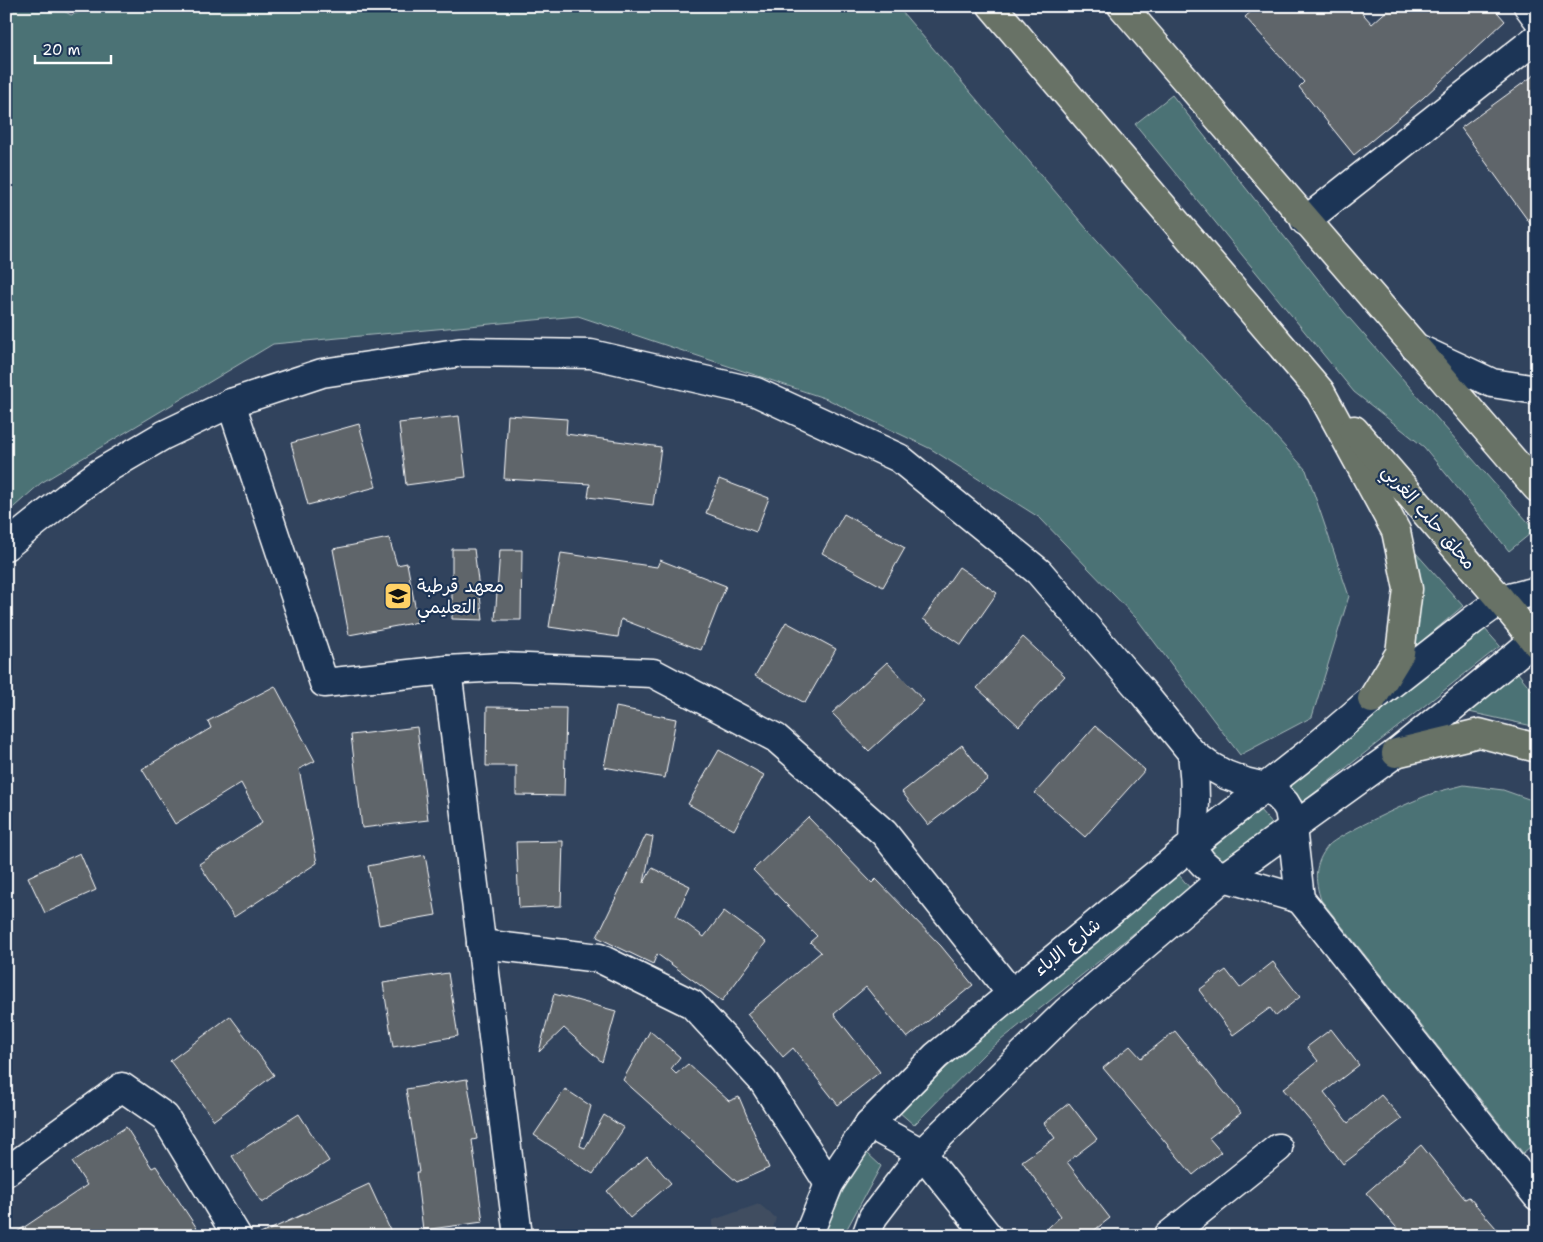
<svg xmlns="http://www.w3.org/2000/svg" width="1543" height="1242" viewBox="0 0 1543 1242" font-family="'Shantell Sans','Playpen Sans Arabic',sans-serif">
<rect width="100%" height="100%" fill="#31435d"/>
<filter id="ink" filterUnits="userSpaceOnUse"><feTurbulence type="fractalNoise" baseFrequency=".02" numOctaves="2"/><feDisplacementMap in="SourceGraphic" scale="10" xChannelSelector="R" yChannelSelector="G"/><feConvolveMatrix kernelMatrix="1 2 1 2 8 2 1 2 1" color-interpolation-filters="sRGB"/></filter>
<g filter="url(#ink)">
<path fill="#3f4d61" d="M 759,1204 L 776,1218 L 771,1236 L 713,1236 L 713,1220 Z"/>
<g fill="#4c7275" stroke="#a6b8ba">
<path d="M 6,6 L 55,6 L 71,15 L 97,6 L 897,6 L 1087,229 L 1306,470 L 1349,596 L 1312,717 L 1240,755 L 1137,619 L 1040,518 L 931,449 L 827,399 L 578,316 L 273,344 L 41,483 L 6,514 Z"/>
<path d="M 1172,95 L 1344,312 L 1535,530 L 1509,551 L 1424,447 L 1354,392 L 1135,124 Z"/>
<path d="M 1416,553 L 1463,606 L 1415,647 Z"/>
<path d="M 1484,628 L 1500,646 L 1303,802 L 1288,786 Z"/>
<path d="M 1517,672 L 1537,696 L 1537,727 L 1469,712 Z"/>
<path d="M 1464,785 L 1503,790 L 1537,802 L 1537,1141 L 1523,1153 L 1321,900 C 1314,879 1314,864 1328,846 C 1337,835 1414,800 1431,794 C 1442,790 1453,788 1464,785 Z"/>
<path d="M 1260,810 L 1274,826 L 1221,870 L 1207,853 Z"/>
<path d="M 1179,875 L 1190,888 L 985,1053 L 914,1125 L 899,1112 L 975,1041 Z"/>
<path d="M 867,1153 L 881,1166 L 843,1236 L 822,1236 L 843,1191 Z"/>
</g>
<g fill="#5f656b" stroke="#fff">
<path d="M 1257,6 L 1356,6 L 1372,24 L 1392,6 L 1492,6 L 1505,21 L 1423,98 L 1354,155 L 1299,87 L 1304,82 L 1245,17 Z"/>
<path d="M 1537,73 L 1537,233 L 1461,128 Z"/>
<path d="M 508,415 L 567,419 L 566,434 L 661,447 L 653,505 L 588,497 L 590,484 L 504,479 Z"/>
<path d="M 459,416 L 466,477 L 406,485 L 399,423 Z"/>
<path d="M 359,424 L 376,487 L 308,505 L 291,443 Z"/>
<path d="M 719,479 L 769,498 L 756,532 L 706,513 Z"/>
<path d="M 844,514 L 905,548 L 883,587 L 822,553 Z"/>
<path d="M 389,538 L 397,565 L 407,563 L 418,622 L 349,635 L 333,549 Z"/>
<path d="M 452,549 L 474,549 L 483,620 L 452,619 Z"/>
<path d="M 500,550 L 522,550 L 521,620 L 495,620 Z"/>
<path d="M 561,553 L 657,567 L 660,560 L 726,586 L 701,650 L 621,619 L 618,637 L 549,627 Z"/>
<path d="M 959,567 L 997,593 L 961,645 L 923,619 Z"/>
<path d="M 786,622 L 836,649 L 805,703 L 755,676 Z"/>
<path d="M 1023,637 L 1065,676 L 1019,726 L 977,688 Z"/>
<path d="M 887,662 L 924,701 L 869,751 L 832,713 Z"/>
<path d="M 275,686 L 315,761 L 299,769 L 317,863 L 234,917 L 199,864 L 262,823 L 241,783 L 175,824 L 142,769 L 211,728 L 208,721 Z"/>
<path d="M 487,707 L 566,708 L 564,796 L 516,795 L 516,766 L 486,766 Z"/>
<path d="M 616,707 L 676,719 L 665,778 L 604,767 Z"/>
<path d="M 1095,726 L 1145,770 L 1085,837 L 1035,793 Z"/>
<path d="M 417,727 L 428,820 L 362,828 L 351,735 Z"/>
<path d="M 962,745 L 988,779 L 928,825 L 902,792 Z"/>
<path d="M 719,750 L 764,775 L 734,830 L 688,804 Z"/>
<path d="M 808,817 L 872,883 L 876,879 L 941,946 L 973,985 L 907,1038 L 866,987 L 834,1014 L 880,1072 L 838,1105 L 793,1048 L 783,1057 L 747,1014 L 821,952 L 810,942 L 817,936 L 753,870 Z"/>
<path d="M 646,835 L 653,837 L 644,883 L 652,868 L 690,886 L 676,916 L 704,937 L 724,911 L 766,942 L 722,1001 L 657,954 L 653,964 L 597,937 Z"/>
<path d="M 563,841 L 561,906 L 519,908 L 516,842 Z"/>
<path d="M 80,853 L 96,890 L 45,913 L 28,877 Z"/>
<path d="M 425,855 L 436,915 L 379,925 L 368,866 Z"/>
<path d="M 1273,962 L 1300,997 L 1276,1016 L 1270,1008 L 1233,1035 L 1199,990 L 1226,970 L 1240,988 Z"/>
<path d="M 448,973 L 458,1036 L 393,1047 L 383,983 Z"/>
<path d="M 554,994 L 616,1011 L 602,1062 L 564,1028 L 539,1052 Z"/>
<path d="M 230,1016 L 274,1075 L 214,1120 L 170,1061 Z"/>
<path d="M 1331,1029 L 1359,1065 L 1324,1092 L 1348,1123 L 1381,1095 L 1402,1119 L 1343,1164 L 1311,1122 L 1283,1089 L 1318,1061 L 1307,1047 Z"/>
<path d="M 650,1031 L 680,1057 L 671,1069 L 676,1074 L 688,1064 L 729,1101 L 739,1097 L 769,1168 L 737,1182 L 623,1080 Z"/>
<path d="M 1175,1031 L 1241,1113 L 1209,1138 L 1221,1152 L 1193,1175 L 1103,1068 L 1130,1046 L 1141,1058 Z"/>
<path d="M 467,1079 L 477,1139 L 472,1140 L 483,1222 L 423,1230 L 416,1172 L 419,1172 L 406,1089 Z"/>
<path d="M 565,1089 L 591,1106 L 580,1146 L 585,1148 L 604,1115 L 624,1128 L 593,1174 L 534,1135 Z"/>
<path d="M 1069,1103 L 1097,1139 L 1067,1162 L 1110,1218 L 1087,1236 L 1039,1236 L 1061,1216 L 1022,1161 L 1055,1138 L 1044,1123 Z"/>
<path d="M 299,1114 L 329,1161 L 262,1203 L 232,1156 Z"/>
<path d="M 126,1127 L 152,1168 L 156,1166 L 202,1236 L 11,1236 L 87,1185 L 72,1162 Z"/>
<path d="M 1421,1145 L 1465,1199 L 1469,1197 L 1503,1236 L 1404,1236 L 1366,1193 Z"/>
<path d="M 647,1156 L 671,1183 L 630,1218 L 607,1191 Z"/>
<path d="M 369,1184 L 393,1236 L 256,1236 Z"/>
</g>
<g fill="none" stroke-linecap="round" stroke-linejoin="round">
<defs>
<g id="minor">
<path d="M 1528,6 L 1537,18"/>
<path d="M 1305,221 L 1537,38"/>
<path d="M 231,403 L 324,683 L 447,670 L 502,667 L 653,673 L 776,738 L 884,833 L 1011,993"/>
<path d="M 447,670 L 518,1236"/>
<path d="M 1292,827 L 1300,899 L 1537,1196"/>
<path d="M 1224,877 L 1300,899"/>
<path d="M 481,944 L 599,958 L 692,1004 L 763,1081 L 829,1184"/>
<path d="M 869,1124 L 922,1153 L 988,1236"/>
<path d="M 6,1172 L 122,1087 L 165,1117 L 237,1236"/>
<path d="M 1168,1236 L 1278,1148"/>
</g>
<g id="tertiary">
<path d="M 6,546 L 71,494 L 101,472 L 164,435 L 231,403 L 322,373 L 463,352 L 591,354 L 756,392 L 899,458 L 1039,572 L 1144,694 L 1192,753 L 1208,765 L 1226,775 L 1245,782 L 1266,787 L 1273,791 L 1285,803 L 1289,810 L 1292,827"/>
<path d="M 1192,753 C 1194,768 1195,784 1195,800 C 1195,816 1190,841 1197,855 C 1203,866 1213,872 1224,877"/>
</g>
<g id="secondary">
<path d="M 1415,347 L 1492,383 L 1537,390"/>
<path d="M 808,1236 L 829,1184 L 869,1124 L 936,1056 L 1193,844 L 1310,752 L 1372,699 L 1473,620 L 1501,600 L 1537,591"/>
<path d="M 866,1236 L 873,1217 L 922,1153 L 1066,1012 L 1224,877 L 1396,753 L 1515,656 L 1534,640 L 1537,634"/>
</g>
<g id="trunk">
<path d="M 992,6 L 1320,391 L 1396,531 L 1408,589 L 1400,653 L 1372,699"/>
<path d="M 1122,6 L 1537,488"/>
<path d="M 1354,430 L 1501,600 L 1537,644"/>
<path d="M 1396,753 L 1479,733 L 1537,748"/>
</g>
</defs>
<use href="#minor" stroke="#fff" stroke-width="31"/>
<use href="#tertiary" stroke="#fff" stroke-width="31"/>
<use href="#secondary" stroke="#fff" stroke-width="31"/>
<use href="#trunk" stroke="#fff" stroke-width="31"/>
<use href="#minor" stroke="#1d3557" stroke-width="28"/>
<use href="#tertiary" stroke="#1d3557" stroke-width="28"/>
<use href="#secondary" stroke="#1d3557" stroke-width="28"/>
<use href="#trunk" stroke="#687266" stroke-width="28"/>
</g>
</g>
<defs>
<symbol id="school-square" viewBox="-11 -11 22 22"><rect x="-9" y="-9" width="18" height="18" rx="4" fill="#ffd166" stroke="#1d3557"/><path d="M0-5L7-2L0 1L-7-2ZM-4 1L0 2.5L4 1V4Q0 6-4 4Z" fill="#111"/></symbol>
</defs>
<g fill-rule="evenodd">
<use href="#school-square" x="382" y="580" width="32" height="32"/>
</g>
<g text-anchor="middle" stroke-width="4.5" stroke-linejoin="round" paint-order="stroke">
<g font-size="18" fill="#fff" stroke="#1d3557">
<text transform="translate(1429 517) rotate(49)" y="6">محلق حلب الغربي</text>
<text transform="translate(1067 947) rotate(-39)" y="6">شارع الاباء</text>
</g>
<g font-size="18" fill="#fff" stroke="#1d3557" text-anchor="start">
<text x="417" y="592">معهد قرطبة<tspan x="417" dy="21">التعليمي</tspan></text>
</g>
</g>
<rect width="1543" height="1242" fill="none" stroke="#1d3557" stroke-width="25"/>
<rect x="12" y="12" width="1518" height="1217" fill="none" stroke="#fff" stroke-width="2" filter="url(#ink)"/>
<path d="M35 55v8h76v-8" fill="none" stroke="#ffffff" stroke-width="2.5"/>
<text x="42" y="55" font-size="15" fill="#ffffff" stroke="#1d3557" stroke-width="4" paint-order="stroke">20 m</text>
</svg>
